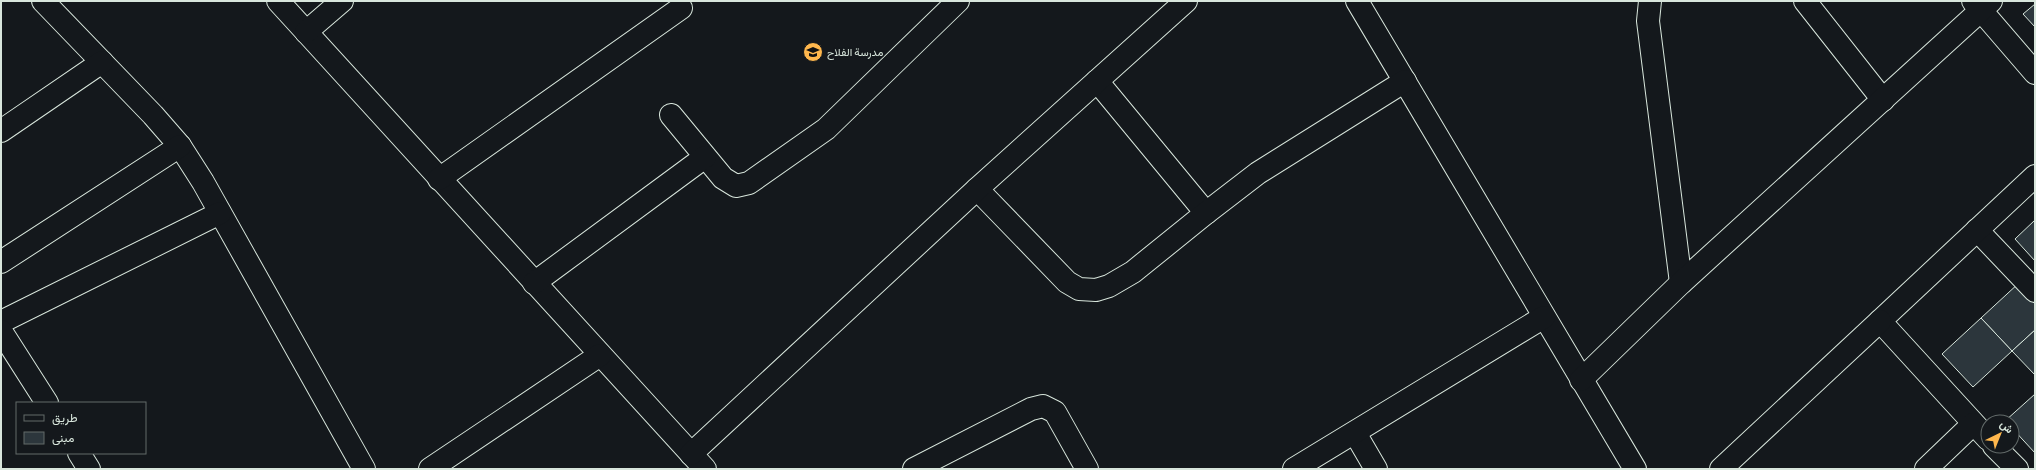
<svg xmlns="http://www.w3.org/2000/svg" width="2036" height="470" viewBox="0 0 2036 470" font-family="'Crimson Pro',Vazirmatn,serif">
<rect width="100%" height="100%" fill="#14181c"/>
<g fill="#2c363c" stroke="#d8e6dc">
<path d="M 2035,4 L 2035,27 L 2023,14 Z"/>
<path d="M 2035,220 L 2035,261 L 2015,239 Z"/>
<path d="M 2020,282 L 2035,298 L 2035,330 L 2012,351 L 1981,318 Z"/>
<path d="M 1981,318 L 2012,351 L 1973,387 L 1942,354 Z"/>
<path d="M 2035,330 L 2035,375 L 2012,351 Z"/>
<path d="M 2035,394 L 2035,453 L 2012,428 L 2012,422 L 2005,421 Z"/>
</g>
<g fill="none" stroke-linecap="round" stroke-linejoin="round">
<defs>
<g id="minor">
<path d="M 43,1 L 153,115 L 180,146 L 203,182 L 364,469"/>
<path d="M 278,1 L 705,469"/>
<path d="M 1357,1 L 1635,469"/>
<path d="M 1650,1 L 1648,21 L 1681,283"/>
<path d="M 1805,1 L 1883,100"/>
<path d="M 1973,1 L 2035,73"/>
<path d="M 306,32 L 342,1"/>
<path d="M 1097,81 L 1206,213"/>
<path d="M 671,115 L 723,178 L 736,186 L 749,183 L 826,129 L 958,1"/>
<path d="M 1,131 L 102,62"/>
<path d="M 439,179 L 681,8"/>
<path d="M 977,189 L 1067,282 L 1079,289 L 1096,290 L 1109,286 L 1133,272 L 1206,213 L 1258,173 L 1405,81"/>
<path d="M 1977,230 L 2035,291"/>
<path d="M 1,262 L 180,146"/>
<path d="M 534,283 L 705,157"/>
<path d="M 1,322 L 220,213"/>
<path d="M 1,331 L 47,403"/>
<path d="M 1581,380 L 1681,283 L 1991,1"/>
<path d="M 1355,433 L 1376,469"/>
<path d="M 1988,439 L 1880,321 L 2035,176"/>
<path d="M 1994,446 L 2017,469"/>
<path d="M 79,453 L 89,469"/>
<path d="M 691,454 L 977,189 L 1186,1"/>
<path d="M 430,469 L 600,355"/>
<path d="M 914,469 L 1031,409 L 1043,406 L 1055,412 L 1087,469"/>
<path d="M 1294,469 L 1544,317"/>
<path d="M 1721,469 L 1880,321"/>
<path d="M 1926,469 L 1973,424"/>
</g>
</defs>
<use href="#minor" stroke="#d8e6dc" stroke-width="24"/>
<use href="#minor" stroke="#14181c" stroke-width="22"/>
</g>
<defs>
<symbol id="school-disc" viewBox="-11 -11 22 22"><circle r="9.5" fill="#ffb74d" stroke="#14181c"/><path d="M0-5L7-2L0 1L-7-2ZM-4 1L0 2.5L4 1V4Q0 6-4 4Z" fill="#111"/></symbol>
</defs>
<g fill-rule="evenodd">
<use href="#school-disc" x="802" y="41" width="22" height="22"/>
</g>
<g text-anchor="middle" stroke-width="3" stroke-linejoin="round" paint-order="stroke">
<g font-size="11" fill="#d8e6dc" stroke="#14181c" text-anchor="start">
<text x="827" y="56">مدرسة الفلاح</text>
</g>
</g>
<rect width="2036" height="470" fill="none" stroke="#d8e6dc" stroke-width="4"/>
<rect x="16" y="402" width="130" height="52" fill="#14181c" stroke="#626a69"/>
<rect x="24" y="415" width="20" height="6" fill="#14181c" stroke="#626a69"/>
<text x="52" y="422" font-size="12" fill="#d8e6dc">طريق</text>
<rect x="24" y="432" width="20" height="12" fill="#2c363c" stroke="#626a69"/>
<text x="52" y="442" font-size="12" fill="#d8e6dc">مبنى</text>
<g transform="translate(2000 434) rotate(43)"><circle r="19" fill="#14181c" stroke="#626a69"/>
<path d="M0-3L7 15L0 10L-7 15Z" fill="#ffb74d"/>
<text y="-6" font-size="11" font-weight="bold" text-anchor="middle" fill="#d8e6dc">ش</text>
</g>
</svg>
